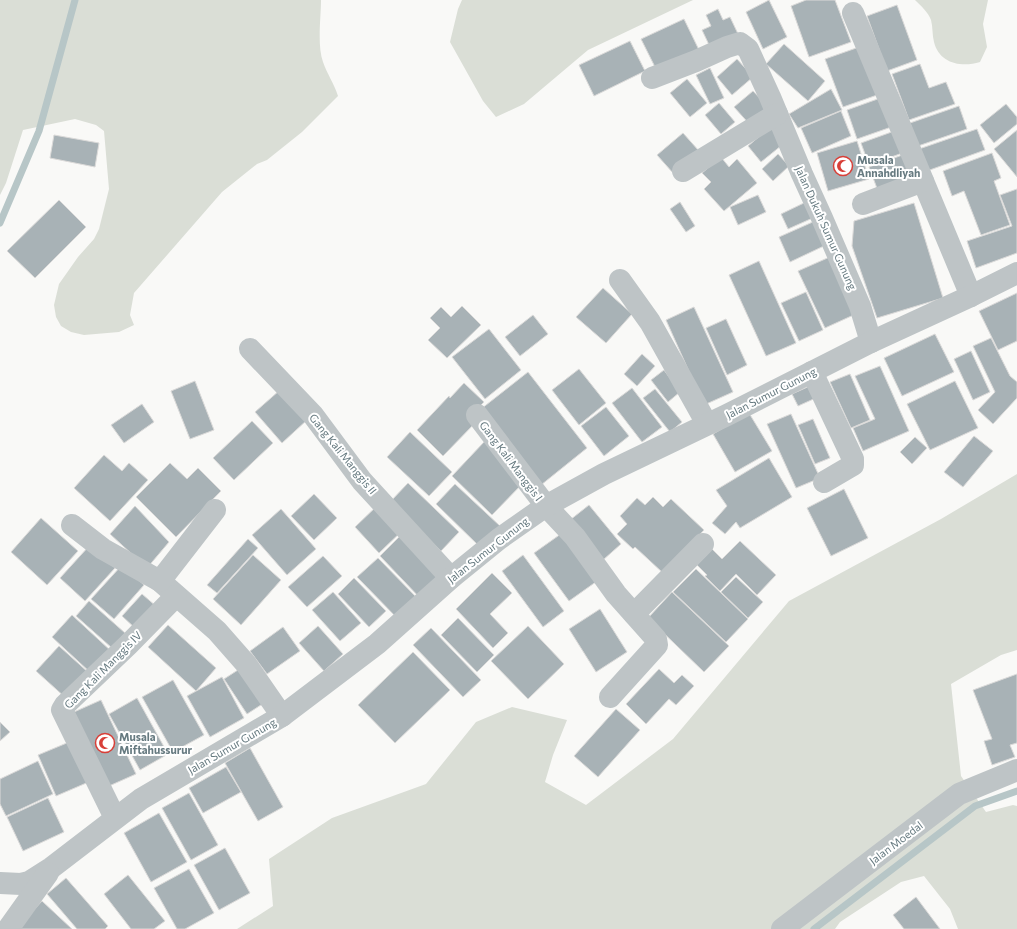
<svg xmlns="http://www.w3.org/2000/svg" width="1017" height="929" viewBox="0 0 1017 929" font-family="Commissioner,sans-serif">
<rect width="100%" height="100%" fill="#f9f9f7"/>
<g fill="#daded6">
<path d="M 0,0 L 321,0 C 321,18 317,45 323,62 C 327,74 334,83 338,96 L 302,132 L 267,160 L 257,164 L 222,192 L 134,293 L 130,315 L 134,325 L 119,332 L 84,335 L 71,332 L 61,326 L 56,317 L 54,305 L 59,284 L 78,257 L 94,239 L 99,229 L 109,189 L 104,131 L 96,125 L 75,119 L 23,130 L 6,183 L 0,195 Z"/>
<path d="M 462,0 L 693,0 L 588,50 L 524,104 L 496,117 L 483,101 L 450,42 L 458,9 Z"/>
<path d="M 915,0 L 988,0 L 983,24 L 987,47 L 980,62 C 961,68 939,63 934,42 C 932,35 933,27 931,20 C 928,12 921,6 915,0 Z"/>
<path d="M 1017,474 L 1017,650 L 1001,655 L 951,684 L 961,776 L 986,812 L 1013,805 L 1017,806 L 1017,929 L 958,929 L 950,909 L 924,876 L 901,882 L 840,922 L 835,929 L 237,929 L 273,906 L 269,859 L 332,818 L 426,784 L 476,722 L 512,707 L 567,720 L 553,755 L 545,782 L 586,805 L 673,739 L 789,601 L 941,519 Z"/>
</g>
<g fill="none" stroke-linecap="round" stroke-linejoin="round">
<g stroke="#b7c6c7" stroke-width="7">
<path d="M 0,223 L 39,131 L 75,0"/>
<path d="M 814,929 L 975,806 L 1017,791"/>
</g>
</g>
<g fill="#a8b2b6" stroke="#dbdad9">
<path d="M 769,0 L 787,37 L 763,49 L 746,12 Z"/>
<path d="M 806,0 L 835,0 L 851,42 L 809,57 L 791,6 Z"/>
<path d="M 897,5 L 917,60 L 887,71 L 867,16 Z"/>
<path d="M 718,9 L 723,20 L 730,17 L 739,36 L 711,49 L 702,30 L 711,26 L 706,15 Z"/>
<path d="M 684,19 L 699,50 L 657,71 L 641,39 Z"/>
<path d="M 630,41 L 645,71 L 594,96 L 579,65 Z"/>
<path d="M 784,44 L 825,81 L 808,101 L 766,64 Z"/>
<path d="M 862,46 L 880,94 L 843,107 L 825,59 Z"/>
<path d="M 737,59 L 753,77 L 732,95 L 717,77 Z"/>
<path d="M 920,64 L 929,88 L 946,82 L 955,104 L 909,120 L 892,74 Z"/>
<path d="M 710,68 L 724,98 L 710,104 L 696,75 Z"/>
<path d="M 687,79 L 707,103 L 690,117 L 670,93 Z"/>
<path d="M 831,89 L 842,110 L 798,128 L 789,114 Z"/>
<path d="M 753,91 L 771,110 L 752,127 L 734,107 Z"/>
<path d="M 886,96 L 897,125 L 857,139 L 847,110 Z"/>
<path d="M 719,103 L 735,122 L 721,134 L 705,115 Z"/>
<path d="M 1006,104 L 1017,117 L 1017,124 L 994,143 L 980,125 Z"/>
<path d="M 959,106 L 967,129 L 918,146 L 910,123 Z"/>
<path d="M 841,111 L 851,136 L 812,153 L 801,128 Z"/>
<path d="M 774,124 L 787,141 L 761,162 L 748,146 Z"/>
<path d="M 900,129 L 908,151 L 869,165 L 861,143 Z"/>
<path d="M 977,129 L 985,150 L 927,171 L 919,149 Z"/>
<path d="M 1017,130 L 1017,177 L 994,149 Z"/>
<path d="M 683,133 L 699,151 L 673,173 L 657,155 Z"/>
<path d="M 54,135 L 99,143 L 95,167 L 50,158 Z"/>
<path d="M 857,141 L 869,179 L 828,191 L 817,153 Z"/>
<path d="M 908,153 L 917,178 L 878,191 L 869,167 Z"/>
<path d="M 992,153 L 1001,178 L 994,181 L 1010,225 L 981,235 L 964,191 L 952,196 L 943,171 Z"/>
<path d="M 778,154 L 789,166 L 773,181 L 762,169 Z"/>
<path d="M 721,157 L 729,167 L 737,159 L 757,183 L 724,211 L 704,189 L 711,182 L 702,173 Z"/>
<path d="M 1017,189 L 1017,253 L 976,268 L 967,241 L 1012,226 L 1000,195 Z"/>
<path d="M 758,195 L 766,212 L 738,225 L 730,207 Z"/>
<path d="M 59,200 L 86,227 L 35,278 L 7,251 Z"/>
<path d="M 808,201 L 815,217 L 788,229 L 781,214 Z"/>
<path d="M 680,202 L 695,226 L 686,232 L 670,209 Z"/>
<path d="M 914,203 L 943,298 L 877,318 L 852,246 L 854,221 Z"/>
<path d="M 815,221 L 826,245 L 790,262 L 779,237 Z"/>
<path d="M 832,256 L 858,313 L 825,328 L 798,271 Z"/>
<path d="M 759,261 L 796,343 L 766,356 L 729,275 Z"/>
<path d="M 603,288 L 632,314 L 606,343 L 576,317 Z"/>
<path d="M 806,292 L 823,330 L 799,341 L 781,303 Z"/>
<path d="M 1017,293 L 1017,341 L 998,350 L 979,311 Z"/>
<path d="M 462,306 L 481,325 L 447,358 L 428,340 L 440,328 L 430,318 L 441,307 L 451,317 Z"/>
<path d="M 694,307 L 733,392 L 704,405 L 666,320 Z"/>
<path d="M 533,315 L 548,334 L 520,356 L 505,337 Z"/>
<path d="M 726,319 L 747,365 L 727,375 L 706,328 Z"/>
<path d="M 489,329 L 521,370 L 485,399 L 452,357 Z"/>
<path d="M 935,334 L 954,372 L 902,396 L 884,358 Z"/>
<path d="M 991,338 L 1010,376 L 1017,382 L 1017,398 L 993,424 L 978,410 L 995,392 L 973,346 Z"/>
<path d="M 971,351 L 990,392 L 973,400 L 954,359 Z"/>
<path d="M 642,354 L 655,366 L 637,386 L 624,374 Z"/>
<path d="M 880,366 L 909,431 L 863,451 L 853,428 L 875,419 L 855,376 Z"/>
<path d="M 579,369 L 606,403 L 579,425 L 552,390 Z"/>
<path d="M 664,370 L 680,392 L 668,402 L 651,380 Z"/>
<path d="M 528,372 L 587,448 L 541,485 L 481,409 Z"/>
<path d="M 850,374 L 870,420 L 851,428 L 830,382 Z"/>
<path d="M 195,381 L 214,430 L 190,439 L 171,391 Z"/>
<path d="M 955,381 L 978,428 L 930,450 L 907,404 Z"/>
<path d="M 464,383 L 484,402 L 470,416 L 476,422 L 443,456 L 417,430 L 449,396 L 450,398 Z"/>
<path d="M 812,385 L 818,397 L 798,406 L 792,394 Z"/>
<path d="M 632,388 L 662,427 L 642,442 L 612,403 Z"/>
<path d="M 655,389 L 682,422 L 670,432 L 643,398 Z"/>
<path d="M 280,390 L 307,420 L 282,443 L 255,412 Z"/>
<path d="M 142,404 L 154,422 L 124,443 L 111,425 Z"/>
<path d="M 606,407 L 629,436 L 604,456 L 581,426 Z"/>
<path d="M 749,413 L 772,451 L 735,472 L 713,434 Z"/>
<path d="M 791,414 L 820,478 L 796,488 L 767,424 Z"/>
<path d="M 813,419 L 830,458 L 815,464 L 798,425 Z"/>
<path d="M 252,421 L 273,443 L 234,480 L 213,458 Z"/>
<path d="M 410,432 L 452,472 L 429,496 L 387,457 Z"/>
<path d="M 974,436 L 993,451 L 963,487 L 944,472 Z"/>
<path d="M 915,437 L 927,448 L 912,464 L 900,452 Z"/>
<path d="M 484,442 L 525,481 L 492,515 L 452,476 Z"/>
<path d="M 104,455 L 122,471 L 129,463 L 148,480 L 110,521 L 74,488 Z"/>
<path d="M 769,458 L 792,497 L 740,528 L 736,522 L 725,534 L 712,523 L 727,506 L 716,490 Z"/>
<path d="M 170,463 L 187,479 L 198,468 L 221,491 L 176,537 L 136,497 Z"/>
<path d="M 408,483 L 459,532 L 441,551 L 390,502 Z"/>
<path d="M 455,484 L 500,526 L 480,547 L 436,504 Z"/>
<path d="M 844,489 L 868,538 L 831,556 L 807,508 Z"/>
<path d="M 314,494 L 337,518 L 314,540 L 291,516 Z"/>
<path d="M 653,497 L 663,507 L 671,499 L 704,530 L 663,573 L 635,547 L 633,549 L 617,534 L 627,524 L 620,516 L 637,498 L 645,505 Z"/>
<path d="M 380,503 L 404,529 L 379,553 L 355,527 Z"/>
<path d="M 589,505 L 621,544 L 603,560 L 570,520 Z"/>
<path d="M 135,506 L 169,542 L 147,568 L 110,534 Z"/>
<path d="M 281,509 L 316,549 L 287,575 L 252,535 Z"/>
<path d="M 41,518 L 78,551 L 47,585 L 11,552 Z"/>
<path d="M 565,531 L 600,579 L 569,601 L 534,553 Z"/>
<path d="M 400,536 L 442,579 L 421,599 L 380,556 Z"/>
<path d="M 248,539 L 258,548 L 217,593 L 207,585 Z"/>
<path d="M 740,541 L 776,575 L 757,595 L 736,574 L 720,591 L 705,576 L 707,575 L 697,565 L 712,549 L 722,559 Z"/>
<path d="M 90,545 L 115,568 L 85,601 L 60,578 Z"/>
<path d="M 253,555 L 281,580 L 241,625 L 213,599 Z"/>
<path d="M 523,555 L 564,611 L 543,627 L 502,571 Z"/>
<path d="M 323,556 L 342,576 L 307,607 L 288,587 Z"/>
<path d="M 378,558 L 419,600 L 399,620 L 357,577 Z"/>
<path d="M 122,565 L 144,585 L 114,619 L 91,599 Z"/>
<path d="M 696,569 L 748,619 L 726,642 L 673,592 Z"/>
<path d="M 492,573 L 512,593 L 490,614 L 508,633 L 493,648 L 456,609 Z"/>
<path d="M 736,577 L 763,602 L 748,618 L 721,592 Z"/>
<path d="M 354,578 L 386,611 L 369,627 L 338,594 Z"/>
<path d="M 333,592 L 361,623 L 340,641 L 312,610 Z"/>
<path d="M 672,592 L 729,646 L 704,672 L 648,618 Z"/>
<path d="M 142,594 L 157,607 L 136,629 L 122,616 Z"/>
<path d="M 89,601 L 125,633 L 112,648 L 76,616 Z"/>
<path d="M 600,609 L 627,652 L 596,672 L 569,629 Z"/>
<path d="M 72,615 L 112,652 L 92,674 L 52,637 Z"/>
<path d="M 458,618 L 494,655 L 477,672 L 441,635 Z"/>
<path d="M 168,625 L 216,668 L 196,691 L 148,647 Z"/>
<path d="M 318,626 L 343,654 L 324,671 L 299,643 Z"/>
<path d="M 528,626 L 564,664 L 528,699 L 491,661 Z"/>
<path d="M 283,627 L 300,651 L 267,674 L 250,651 Z"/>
<path d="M 431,628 L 481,680 L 463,697 L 413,645 Z"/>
<path d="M 59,646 L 90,674 L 67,699 L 36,671 Z"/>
<path d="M 413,652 L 450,690 L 395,743 L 358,705 Z"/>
<path d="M 241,668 L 264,703 L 247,714 L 224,679 Z"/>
<path d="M 659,669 L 674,683 L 682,675 L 694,686 L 676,705 L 669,699 L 646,724 L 626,704 Z"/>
<path d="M 1017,674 L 1017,743 L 1010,745 L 1015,757 L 992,765 L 984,741 L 992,739 L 973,690 Z"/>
<path d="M 222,677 L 244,718 L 210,737 L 187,696 Z"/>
<path d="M 173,680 L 204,735 L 173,752 L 142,697 Z"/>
<path d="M 137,698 L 168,754 L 140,770 L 109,714 Z"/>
<path d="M 101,700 L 136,774 L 109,786 L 74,712 Z"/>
<path d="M 616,709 L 640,730 L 598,777 L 574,756 Z"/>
<path d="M 0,722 L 10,732 L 0,741 Z"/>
<path d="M 74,740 L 91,781 L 56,796 L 38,755 Z"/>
<path d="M 250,748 L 283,807 L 258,821 L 225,763 Z"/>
<path d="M 38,761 L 53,794 L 6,816 L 0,804 L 0,779 Z"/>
<path d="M 226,767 L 241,792 L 203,813 L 189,788 Z"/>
<path d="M 189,793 L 218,845 L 191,860 L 162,808 Z"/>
<path d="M 48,798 L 64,832 L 23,851 L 7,817 Z"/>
<path d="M 159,813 L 187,862 L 151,882 L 124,833 Z"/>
<path d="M 225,848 L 250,893 L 219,910 L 194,865 Z"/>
<path d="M 189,869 L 214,913 L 185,929 L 177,929 L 154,888 Z"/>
<path d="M 128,875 L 165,921 L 154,929 L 131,929 L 104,894 Z"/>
<path d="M 66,878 L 108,926 L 105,929 L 77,929 L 47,894 Z"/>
<path d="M 916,897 L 940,929 L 904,929 L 893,915 Z"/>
<path d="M 42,901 L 72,929 L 16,929 Z"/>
</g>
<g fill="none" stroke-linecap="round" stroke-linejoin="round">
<g stroke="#bec4c6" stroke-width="22">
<path d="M 853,13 L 971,296"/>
<path d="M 652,78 L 696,61 L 727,47 L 740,43 L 748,49 L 770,97 L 802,174 L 822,218 L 860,306 L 871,342"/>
<path d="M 683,171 L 777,114"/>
<path d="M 863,204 L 923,181"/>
<path d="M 620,280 L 650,322 L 707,424"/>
<path d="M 250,349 L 313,415 L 362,481 L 451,578"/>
<path d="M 812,372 L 853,459 L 853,465 L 824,482"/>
<path d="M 477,415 L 546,506 L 575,537 L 616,594 L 656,639 L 657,645 L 610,697"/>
<path d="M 72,525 L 103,549 L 160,581 L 217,631 L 246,664 L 282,716"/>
<path d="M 160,581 L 215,510"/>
<path d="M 634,614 L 703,544"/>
<path d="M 115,818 L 62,710 L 65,705 L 128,645 L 176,596"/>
<path d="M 0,883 L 21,884 L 29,882 L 51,868 L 141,799 L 282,716 L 377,644 L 451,578 L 499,539 L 546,506 L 604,474 L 727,415 L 871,342 L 971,296 L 1017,273"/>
<path d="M 8,929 L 48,873"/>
<path d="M 782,929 L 959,794 L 1017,770"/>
</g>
</g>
<defs>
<symbol id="mosque-ring" viewBox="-11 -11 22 22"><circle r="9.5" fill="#fff" stroke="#d83f38" stroke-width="1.5"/><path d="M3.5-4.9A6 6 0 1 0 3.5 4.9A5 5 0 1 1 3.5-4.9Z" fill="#d83f38"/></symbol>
</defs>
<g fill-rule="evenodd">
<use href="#mosque-ring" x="832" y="155" width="22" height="22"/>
<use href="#mosque-ring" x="94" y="732" width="22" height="22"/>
</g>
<g text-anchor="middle" stroke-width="4" stroke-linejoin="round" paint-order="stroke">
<g font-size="11" font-weight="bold" fill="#667a80" stroke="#fff" text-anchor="start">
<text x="857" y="164">Musala<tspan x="857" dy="13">Annahdliyah</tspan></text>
<text x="119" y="741">Musala<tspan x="119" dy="13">Miftahussurur</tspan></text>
</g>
<g font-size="11" fill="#667a80" stroke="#fff">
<text transform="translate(826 228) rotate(66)" y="4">Jalan Dukuh Sumur Gunung</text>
<text transform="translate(771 393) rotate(-27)" y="4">Jalan Sumur Gunung</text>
<text transform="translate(343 454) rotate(51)" y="4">Gang Kali Manggis II</text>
<text transform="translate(511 461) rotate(53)" y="4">Gang Kali Manggis I</text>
<text transform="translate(488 550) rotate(-38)" y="4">Jalan Sumur Gunung</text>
<text transform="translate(103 670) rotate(-45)" y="4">Gang Kali Manggis IV</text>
<text transform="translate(232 746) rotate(-30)" y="4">Jalan Sumur Gunung</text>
<text transform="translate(896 843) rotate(-37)" y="4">Jalan Moedal</text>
</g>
</g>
</svg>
